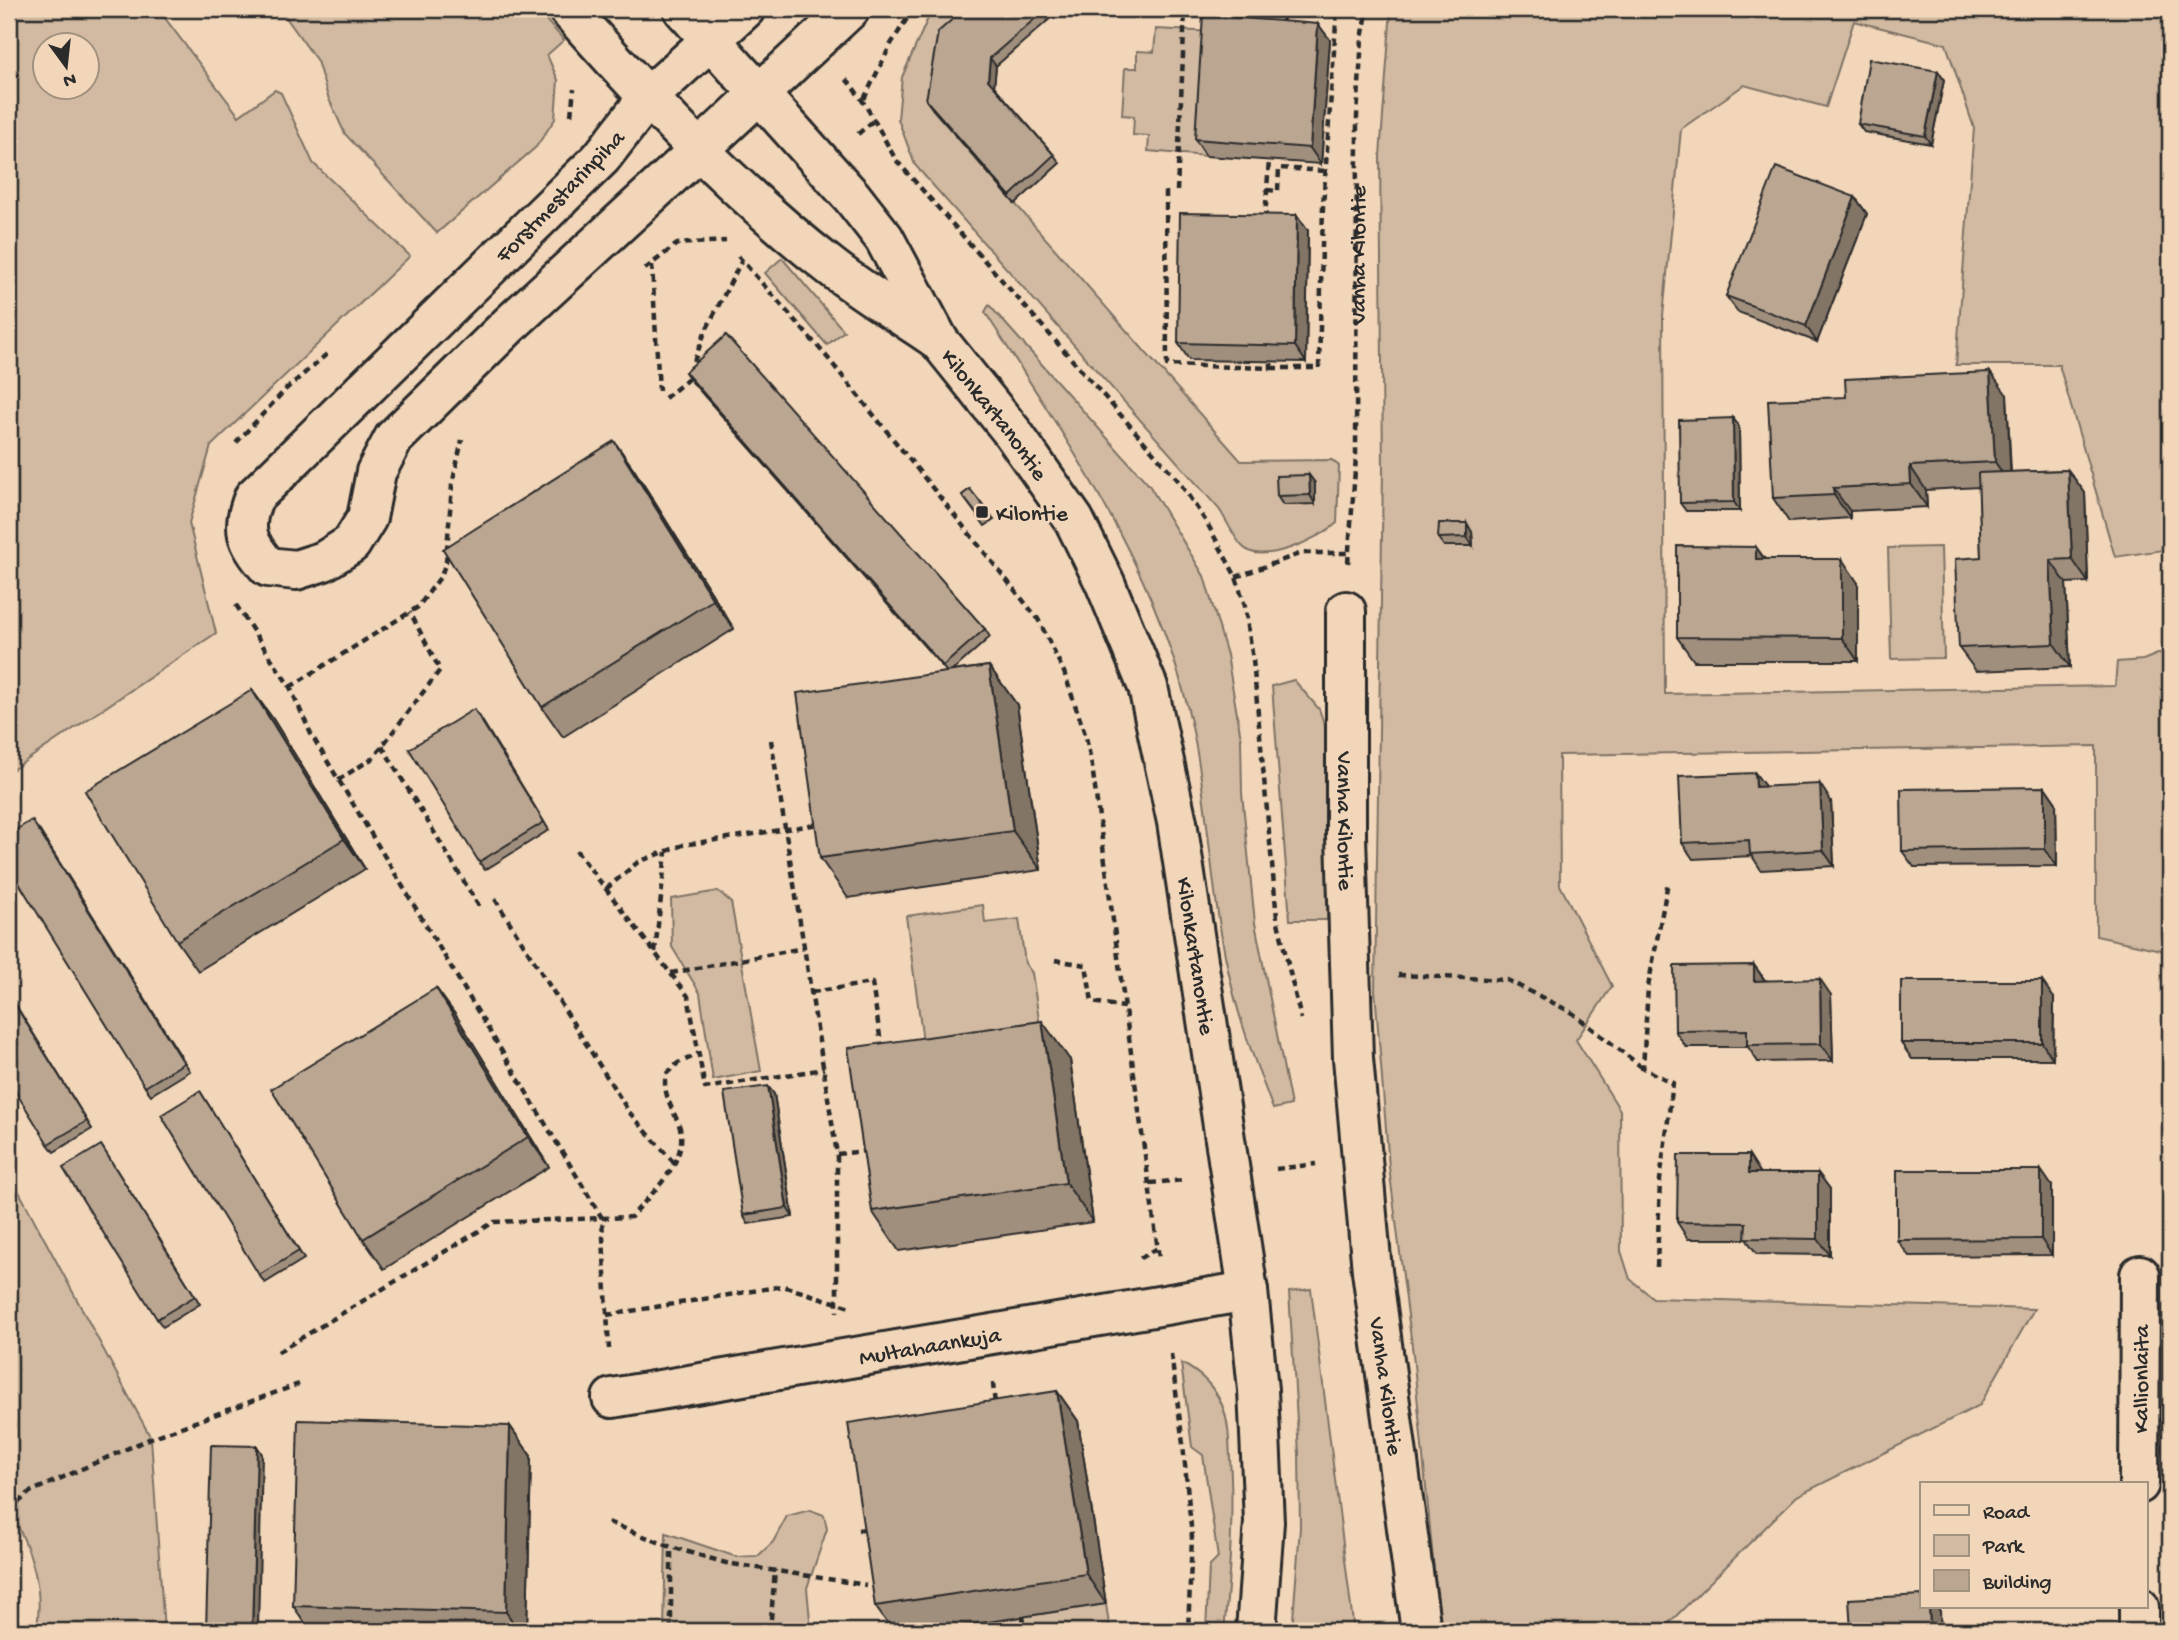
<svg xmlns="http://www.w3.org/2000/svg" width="2179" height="1640" viewBox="0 0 2179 1640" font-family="'Gochi Hand',sans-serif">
<rect width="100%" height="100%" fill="#f2d6b9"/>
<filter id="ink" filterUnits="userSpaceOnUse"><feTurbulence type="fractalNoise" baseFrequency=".0143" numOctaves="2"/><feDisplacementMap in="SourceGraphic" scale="14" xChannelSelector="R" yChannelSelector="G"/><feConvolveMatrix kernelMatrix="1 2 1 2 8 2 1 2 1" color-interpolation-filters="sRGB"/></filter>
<g filter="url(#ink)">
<g fill="#d1baa1" stroke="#7e7266" stroke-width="2" fill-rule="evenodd">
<path d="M 9,9 L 158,9 L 239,116 L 275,90 L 281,93 L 313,163 L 410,256 L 211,446 L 189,523 L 216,633 L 9,772 ZM 46,46 L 88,46 L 88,88 L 46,88 Z"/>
<path d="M 280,9 L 536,9 L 564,40 L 547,55 L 558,80 L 555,119 L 536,147 L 437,233 L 345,134 L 328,97 L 317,61 Z"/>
<path d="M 932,9 L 980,9 L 944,41 L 932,109 L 1241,461 L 1332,460 L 1339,466 L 1337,523 C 1320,538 1261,567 1242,546 C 1233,536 1227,521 1219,509 L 915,165 L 898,119 L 902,77 Z"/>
<path d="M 1391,9 L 2170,9 L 2170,549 L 2115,557 L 2059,365 L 1956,365 L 1974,128 L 1946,44 L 1854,21 L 1826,107 L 1744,85 L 1681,129 L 1663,316 L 1665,694 L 2115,686 L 2117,662 L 2143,660 L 2170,649 L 2170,952 L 2096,936 L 2096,746 L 1559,755 L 1560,885 L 1612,986 L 1576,1040 L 1620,1110 L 1621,1251 L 1630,1279 L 1653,1298 L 2034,1309 L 1980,1405 L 1797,1496 L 1664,1628 L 1664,1631 L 1440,1631 L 1413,1354 L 1389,1167 L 1375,990 L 1383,470 L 1380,156 Z"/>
<path d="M 1156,29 L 1215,32 L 1206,156 L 1148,151 L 1149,136 L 1133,135 L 1134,116 L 1122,115 L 1125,68 L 1137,68 L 1137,51 L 1154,52 Z"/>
<path d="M 782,258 L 844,331 L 827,345 L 765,273 Z"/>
<path d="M 989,305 L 1149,485 L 1204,576 L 1227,655 L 1241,738 L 1242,793 L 1255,923 L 1291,1105 L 1273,1109 C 1256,1064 1239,1021 1229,974 C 1210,891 1209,804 1191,722 C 1158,570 1067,441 985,312 Z"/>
<path d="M 1941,547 L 1944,658 L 1891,659 L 1888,548 Z"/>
<path d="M 1294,680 L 1319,709 L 1333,749 L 1327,920 L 1290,920 L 1272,686 Z"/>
<path d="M 718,891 L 731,902 L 761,1071 L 713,1080 L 700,993 L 672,947 L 671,899 Z"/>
<path d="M 983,905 L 985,923 L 1019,919 L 1025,963 L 1032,973 L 1042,1040 L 925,1056 L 906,916 Z"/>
<path d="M 9,1173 L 151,1438 L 164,1631 L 36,1631 C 45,1589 30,1546 9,1510 Z"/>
<path d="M 1311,1289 L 1354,1631 L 1289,1631 L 1293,1619 L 1300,1527 L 1299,1453 L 1289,1292 Z"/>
<path d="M 1181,1363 C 1199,1372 1214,1386 1222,1405 C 1229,1422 1229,1440 1230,1458 C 1234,1516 1230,1574 1224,1631 L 1206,1631 L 1209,1567 L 1218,1558 L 1203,1455 L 1192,1447 Z"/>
<path d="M 810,1510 L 824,1515 L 827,1529 L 807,1588 L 811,1631 L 664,1631 L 666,1533 L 737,1557 L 758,1556 L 773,1542 L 787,1516 Z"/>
<path d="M 1106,1604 L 1110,1631 L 953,1631 L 955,1627 Z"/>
</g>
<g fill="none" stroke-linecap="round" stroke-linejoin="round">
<defs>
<g id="street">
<path d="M 649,96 L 601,158 L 254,497 C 241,528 246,542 268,567 L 296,570 L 324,561 L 351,544 L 367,518 L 376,472 L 394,438 L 509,325 L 700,149"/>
<path id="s2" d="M 1346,611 L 1346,836 L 1353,1058 L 1372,1271 L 1421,1631"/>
<path id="s3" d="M 612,1398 L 1248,1291"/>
<path id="s4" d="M 2139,1484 L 2140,1275"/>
<path d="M 2139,1631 L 2139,1607"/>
</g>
<g id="secondary">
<path d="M 568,9 C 648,100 734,191 830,266 C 863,292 900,314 935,338"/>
<path id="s5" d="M 683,9 L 852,197 L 884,238 L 939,341 L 1013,433 L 1074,520 L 1105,583 L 1148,687 L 1177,822 L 1248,1291 L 1258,1390 L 1264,1522 L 1256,1631"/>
<path d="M 649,96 L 745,9"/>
<path d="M 700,149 L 850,9"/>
</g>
</defs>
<use href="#street" stroke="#2b2b2b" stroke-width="44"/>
<use href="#secondary" stroke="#2b2b2b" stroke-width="44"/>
<g stroke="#2b2b2b" stroke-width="4.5" stroke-dasharray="7 5" stroke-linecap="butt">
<path d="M 1282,25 L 1284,9"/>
<path d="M 846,79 C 867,103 880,132 896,160 L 1177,479 L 1207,523 L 1236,577 L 1245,606 L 1253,660 L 1277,918 L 1301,1019"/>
<path d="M 864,99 L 891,44 L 913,9"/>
<path d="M 571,115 L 574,89"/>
<path d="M 858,134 L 873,121"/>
<path d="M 1267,190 L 1278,191 L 1279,168 L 1326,171"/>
<path d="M 1166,191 L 1167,365 L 1271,368 L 1271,361"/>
<path d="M 1177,191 L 1185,9"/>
<path d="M 1265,219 L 1269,160"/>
<path d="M 738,256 L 827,357 L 1038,619 L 1064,672 L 1086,737 L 1092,766 L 1159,1258"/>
<path d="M 652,265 L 659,391"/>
<path d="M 645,269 L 677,244 L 726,241"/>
<path d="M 1271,368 L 1319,368 L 1323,206 L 1337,9"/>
<path d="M 665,398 L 687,380 L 705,332 L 742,260"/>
<path d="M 236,443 L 286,389 L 327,354"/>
<path id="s1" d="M 1348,563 L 1356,457 L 1357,116 L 1362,38 L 1368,9"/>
<path d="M 1236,577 L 1302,553 L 1349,553"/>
<path d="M 236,605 L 290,687 L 311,734 L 602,1218 L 609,1349"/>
<path d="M 290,687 L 418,607 L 441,576 L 446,562 L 452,485 L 462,440"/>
<path d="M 771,740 L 837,1154 L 837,1312"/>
<path d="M 382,746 L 480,908"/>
<path d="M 338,780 L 373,758 L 440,670 L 410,612"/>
<path d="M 576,850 L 688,996 L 705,1088 L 824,1069"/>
<path d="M 606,889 L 638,862 L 683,845 L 819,824"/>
<path d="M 495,899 L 629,1112 L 675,1164"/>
<path d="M 655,952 L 666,852"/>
<path d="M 1055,960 L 1086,965 L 1092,1002 L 1124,1007"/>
<path d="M 671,973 L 804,948"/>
<path d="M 1398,975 L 1507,980 L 1571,1012 L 1643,1068"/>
<path d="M 812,992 L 872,983 L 881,1043"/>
<path d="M 837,1154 L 866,1151"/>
<path d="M 1276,1169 L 1316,1164"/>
<path d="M 1150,1183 L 1184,1180"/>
<path d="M 1140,1258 L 1158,1248"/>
<path d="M 1657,1267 L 1660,1180 L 1673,1083 L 1643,1068 L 1648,987 L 1668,882"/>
<path d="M 607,1315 L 783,1286 L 850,1307"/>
<path d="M 278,1352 L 494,1222 L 631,1217 C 652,1192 693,1159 678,1122 C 671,1106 662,1092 666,1074 L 678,1063 L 699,1054"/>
<path d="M 1171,1354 L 1183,1444 L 1192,1537 L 1188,1631"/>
<path d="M 993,1383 L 995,1406"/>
<path d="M 9,1511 L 30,1492 L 151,1438 L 299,1384"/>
<path d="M 608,1522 L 671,1547 L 726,1563 L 866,1585"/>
<path d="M 858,1530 L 868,1529"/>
<path d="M 1023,1616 L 1025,1631"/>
<path d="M 671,1631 L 671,1547"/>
<path d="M 770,1631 L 775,1570"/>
</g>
<use href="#street" stroke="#f2d6b9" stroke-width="38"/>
<use href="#secondary" stroke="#f2d6b9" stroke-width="38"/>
</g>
<g fill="#a18f7e" stroke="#2b2b2b" stroke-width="2">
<path d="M 964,9 L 1061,9 L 996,66 L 994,86 L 1054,155 L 1060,163 L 1015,204 L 932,108 L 926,100 Z"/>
<path d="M 1318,24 L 1330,40 L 1321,164 L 1206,156 L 1195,139 Z"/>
<path d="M 1938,71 L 1944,80 L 1931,144 L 1864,132 L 1858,124 Z"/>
<path d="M 1855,197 L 1867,214 L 1817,342 L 1738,312 L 1726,296 Z"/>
<path d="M 1308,231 L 1306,362 L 1189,360 L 1178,343 Z"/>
<path d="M 685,372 L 985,629 L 990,637 L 952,671 L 989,666 L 1017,705 L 1041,870 L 848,898 L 820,858 L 947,672 L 691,381 Z"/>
<path d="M 2007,395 L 2011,472 L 2068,470 L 2085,493 L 2088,582 L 2066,583 L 2070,667 L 1976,671 L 1959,648 L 1981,557 L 1979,487 L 1926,490 L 1927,507 L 1850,511 L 1850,518 L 1789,522 L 1773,498 Z"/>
<path d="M 1733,418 L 1739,427 L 1740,511 L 1686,511 L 1680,503 Z"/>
<path d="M 614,441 L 635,471 L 734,629 L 563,737 L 542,707 Z"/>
<path d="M 1309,475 L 1315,483 L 1315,504 L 1283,505 L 1277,496 Z"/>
<path d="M 962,495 L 988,512 L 994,520 L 985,526 Z"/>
<path d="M 1472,532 L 1473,546 L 1444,546 L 1438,538 Z"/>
<path d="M 1756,547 L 1765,559 L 1858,583 L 1858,661 L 1694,661 L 1677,637 Z"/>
<path d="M 252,690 L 273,719 L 365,869 L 198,971 L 177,941 Z"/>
<path d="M 480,717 L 549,830 L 485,870 L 479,862 Z"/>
<path d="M 1755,773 L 1765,787 L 1831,801 L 1834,866 L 1761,870 L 1752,856 L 1693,859 L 1682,843 Z"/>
<path d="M 2045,787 L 2056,803 L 2057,866 L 1914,867 L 1902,851 Z"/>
<path d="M 38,828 L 190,1071 L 151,1095 L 145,1087 Z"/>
<path d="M 1754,965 L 1765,980 L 1831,995 L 1833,1061 L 1758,1062 L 1748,1047 L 1686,1047 L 1675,1031 Z"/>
<path d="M 436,988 L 457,1017 L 549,1167 L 384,1269 L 363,1239 Z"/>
<path d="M 9,994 L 92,1129 L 54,1152 L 48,1144 Z"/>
<path d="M 2054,998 L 2053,1059 L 1912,1059 L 1901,1043 Z"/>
<path d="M 1070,1060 L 1093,1222 L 899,1251 L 872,1211 Z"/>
<path d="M 200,1091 L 304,1259 L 265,1283 L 259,1275 Z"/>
<path d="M 774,1094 L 793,1217 L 748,1224 L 743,1215 Z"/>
<path d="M 101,1145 L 200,1304 L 163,1327 L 157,1319 Z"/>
<path d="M 1749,1155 L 1760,1173 L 1818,1173 L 1830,1189 L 1830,1255 L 1757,1254 L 1746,1239 L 1688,1239 L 1677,1222 Z"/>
<path d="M 2052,1186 L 2052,1255 L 1909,1256 L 1897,1240 Z"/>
<path d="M 1057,1391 L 1078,1421 L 1106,1604 L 929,1631 L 893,1631 L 875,1606 Z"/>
<path d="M 510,1426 L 531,1456 L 527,1631 L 311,1631 L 293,1606 Z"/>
</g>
<g fill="#837466" stroke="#2b2b2b" stroke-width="2">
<path d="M 1318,24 L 1330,40 L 1321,164 L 1310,148 Z"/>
<path d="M 990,58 L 996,66 L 994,88 L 988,80 Z"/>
<path d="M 1938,71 L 1944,80 L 1931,144 L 1925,136 Z"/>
<path d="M 1855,197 L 1867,214 L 1817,342 L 1806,326 Z"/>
<path d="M 1297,215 L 1308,231 L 1306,362 L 1295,346 Z"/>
<path d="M 1990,372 L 2007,395 L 2011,486 L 1995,462 Z"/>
<path d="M 1733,418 L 1739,427 L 1740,511 L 1734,502 Z"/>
<path d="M 614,441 L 635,471 L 734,629 L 713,600 Z"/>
<path d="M 1910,466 L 1926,490 L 1927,507 L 1911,484 Z"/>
<path d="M 2068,470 L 2085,493 L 2088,582 L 2072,559 Z"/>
<path d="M 1309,475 L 1315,483 L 1315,504 L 1310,495 Z"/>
<path d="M 1833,488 L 1850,511 L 1850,518 L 1834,495 Z"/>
<path d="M 1467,523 L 1472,532 L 1473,546 L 1467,537 Z"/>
<path d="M 1756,547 L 1772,570 L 1756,559 Z"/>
<path d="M 1842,559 L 1858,583 L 1858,661 L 1842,638 Z"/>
<path d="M 2050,560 L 2066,583 L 2070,667 L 2054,644 Z"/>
<path d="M 989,666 L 1017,705 L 1041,870 L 1013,831 Z"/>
<path d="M 252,690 L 273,719 L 365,869 L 344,839 Z"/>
<path d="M 1755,773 L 1767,789 L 1756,787 Z"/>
<path d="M 1820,784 L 1831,801 L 1834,866 L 1823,850 Z"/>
<path d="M 2045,787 L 2056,803 L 2057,866 L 2045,849 Z"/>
<path d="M 1754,965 L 1765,981 L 1754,981 Z"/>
<path d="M 1820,979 L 1831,995 L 1833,1061 L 1821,1044 Z"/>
<path d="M 2042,981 L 2054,998 L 2053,1059 L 2042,1043 Z"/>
<path d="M 436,988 L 457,1017 L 549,1167 L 528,1137 Z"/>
<path d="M 1042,1021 L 1070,1060 L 1093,1222 L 1066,1183 Z"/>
<path d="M 768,1086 L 774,1094 L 793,1217 L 787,1208 Z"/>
<path d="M 1749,1155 L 1760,1172 L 1760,1189 L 1749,1173 Z"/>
<path d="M 2041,1170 L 2052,1186 L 2052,1255 L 2041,1239 Z"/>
<path d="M 1818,1173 L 1830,1189 L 1830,1255 L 1818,1239 Z"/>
<path d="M 1057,1391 L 1078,1421 L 1106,1604 L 1086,1574 Z"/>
<path d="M 510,1426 L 531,1456 L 527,1631 L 519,1631 L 506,1612 Z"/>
<path d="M 257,1446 L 262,1454 L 258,1631 L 252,1631 Z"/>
<path d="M 1929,1607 L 1936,1607 L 1940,1611 L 1941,1631 L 1930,1631 Z"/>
</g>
<g fill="#bba692" stroke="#2b2b2b" stroke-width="2">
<path d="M 964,9 L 1046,9 L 990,58 L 988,80 L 1054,155 L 1010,196 L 926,100 L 938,32 Z"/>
<path d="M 1203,15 L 1318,24 L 1310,148 L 1195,139 Z"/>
<path d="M 1869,59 L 1938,71 L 1925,136 L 1858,124 Z"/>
<path d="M 1776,167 L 1855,197 L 1806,326 L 1726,296 Z"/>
<path d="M 1180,213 L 1297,215 L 1295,346 L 1178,343 Z"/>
<path d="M 726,335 L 985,629 L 943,666 L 685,372 Z"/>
<path d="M 1990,372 L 1995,462 L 1910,466 L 1911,484 L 1833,488 L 1834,495 L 1773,498 L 1768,400 L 1846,397 L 1845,379 Z"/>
<path d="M 1733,418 L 1734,502 L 1680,503 L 1679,420 Z"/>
<path d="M 614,441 L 713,600 L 542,707 L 443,549 Z"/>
<path d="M 2068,470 L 2072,559 L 2050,560 L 2054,644 L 1959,648 L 1955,559 L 1981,557 L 1978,473 Z"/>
<path d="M 1309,475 L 1310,495 L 1277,496 L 1276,476 Z"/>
<path d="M 970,489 L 988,512 L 980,518 L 962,495 Z"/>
<path d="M 1439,523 L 1467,523 L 1467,537 L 1438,538 Z"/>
<path d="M 1677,546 L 1756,547 L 1756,559 L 1842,559 L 1842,638 L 1677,637 Z"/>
<path d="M 989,666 L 1013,831 L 820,858 L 797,693 Z"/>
<path d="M 252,690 L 344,839 L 177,941 L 85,791 Z"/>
<path d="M 474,709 L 544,822 L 479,862 L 409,749 Z"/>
<path d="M 1755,773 L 1756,787 L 1820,784 L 1823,850 L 1750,854 L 1749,840 L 1682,843 L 1679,776 Z"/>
<path d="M 2045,787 L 2045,849 L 1902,851 L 1901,789 Z"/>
<path d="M 32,820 L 184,1063 L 145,1087 L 9,867 L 9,834 Z"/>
<path d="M 1754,965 L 1754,981 L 1820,979 L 1821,1044 L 1747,1045 L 1747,1030 L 1675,1031 L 1674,966 Z"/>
<rect x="1901" y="981" width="141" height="62"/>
<path d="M 436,988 L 528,1137 L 363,1239 L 271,1089 Z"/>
<path d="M 9,995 L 87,1121 L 48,1144 L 9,1081 Z"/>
<path d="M 1042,1021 L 1066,1183 L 872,1211 L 848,1048 Z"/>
<path d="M 768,1086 L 787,1208 L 743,1215 L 724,1092 Z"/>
<path d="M 200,1091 L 299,1251 L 259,1275 L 161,1115 Z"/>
<path d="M 101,1145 L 195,1296 L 157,1319 L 63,1168 Z"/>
<path d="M 1678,1155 L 1749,1155 L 1749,1173 L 1818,1173 L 1818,1239 L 1745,1238 L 1746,1223 L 1677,1222 Z"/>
<path d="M 1897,1170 L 2041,1170 L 2041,1239 L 1897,1240 Z"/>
<path d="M 1057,1391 L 1086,1574 L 875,1606 L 848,1423 Z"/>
<path d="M 298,1420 L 510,1426 L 506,1612 L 293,1606 Z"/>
<path d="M 211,1445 L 257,1446 L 252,1631 L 206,1631 Z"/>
<path d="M 1922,1595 L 1922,1607 L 1929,1607 L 1930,1631 L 1851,1631 L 1849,1599 Z"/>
</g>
</g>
<rect fill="#2b2b2b" stroke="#f2d6b9" stroke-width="2.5" x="975" y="505" width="14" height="14" rx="3.5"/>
<g text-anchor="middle" stroke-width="6" stroke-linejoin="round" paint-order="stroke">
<g font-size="23" fill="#2b2b2b" stroke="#f2d6b9">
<text transform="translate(559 195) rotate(-46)" y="8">Forstmestarinpiha</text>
<text dy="8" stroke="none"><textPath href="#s1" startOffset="308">Vanha Kilontie</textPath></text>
<text dy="8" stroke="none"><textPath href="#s5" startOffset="514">Kilonkartanontie</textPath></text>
<text dy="8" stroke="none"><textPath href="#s2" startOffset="210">Vanha Kilontie</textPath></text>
<text dy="8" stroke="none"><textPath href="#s5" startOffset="1102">Kilonkartanontie</textPath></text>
<text dy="8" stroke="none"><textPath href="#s3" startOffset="322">Multahaankuja</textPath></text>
<text dy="8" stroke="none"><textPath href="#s4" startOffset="105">Kallionlaita</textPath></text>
<text dy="8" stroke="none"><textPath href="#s2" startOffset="777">Vanha Kilontie</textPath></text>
</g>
<g font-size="23" fill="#2b2b2b" stroke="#f2d6b9" text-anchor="start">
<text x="996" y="520">Kilontie</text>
</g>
</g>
<rect width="2179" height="1640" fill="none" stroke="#f2d6b9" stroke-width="35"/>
<rect x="18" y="18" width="2144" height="1605" fill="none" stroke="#2b2b2b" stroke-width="2.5" filter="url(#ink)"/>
<rect x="1920" y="1482" width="228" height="126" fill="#f2d6b9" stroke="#a29280" stroke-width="2"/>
<rect x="1934" y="1505" width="35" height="10" fill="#f2d6b9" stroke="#a29280" stroke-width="2"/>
<text x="1983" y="1518" font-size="21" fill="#2b2b2b">Road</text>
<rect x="1934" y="1535" width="35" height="21" fill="#d1baa1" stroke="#a29280" stroke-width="2"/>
<text x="1983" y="1552" font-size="21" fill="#2b2b2b">Park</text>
<rect x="1934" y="1570" width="35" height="21" fill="#bba692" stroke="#a29280" stroke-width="2"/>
<text x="1983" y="1588" font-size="21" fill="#2b2b2b">Building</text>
<g transform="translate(66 66) rotate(165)"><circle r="33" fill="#f2d6b9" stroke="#a29280" stroke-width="2"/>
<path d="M0-5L12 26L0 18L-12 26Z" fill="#2b2b2b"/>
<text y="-10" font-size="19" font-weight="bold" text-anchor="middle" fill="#2b2b2b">N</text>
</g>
</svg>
